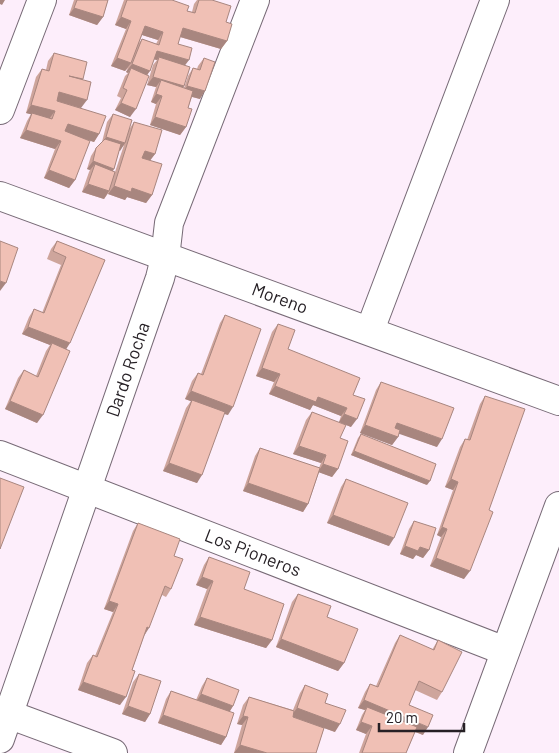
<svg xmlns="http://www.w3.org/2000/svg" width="559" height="753" viewBox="0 0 559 753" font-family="Barlow,sans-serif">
<rect width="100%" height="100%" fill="#fdeefb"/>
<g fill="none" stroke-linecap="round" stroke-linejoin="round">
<defs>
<g id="minor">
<path d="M 0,110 L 42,0"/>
<path id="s1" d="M 0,196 L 559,401"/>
<path d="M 370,330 L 495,0"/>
<path id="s2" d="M 0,455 L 505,651"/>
<path d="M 0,711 L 113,753"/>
<path id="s3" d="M 0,739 L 160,278 L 165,258 L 169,223 L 255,0"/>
<path d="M 468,753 L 559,506"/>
</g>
</defs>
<use href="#minor" stroke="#776a76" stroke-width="30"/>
<use href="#minor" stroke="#fff" stroke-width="28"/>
</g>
<g fill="#cea59c" fill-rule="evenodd">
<path d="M 74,0 L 108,0 L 103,17 L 97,25 L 69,15 Z"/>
<path d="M 124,0 L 172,0 L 187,11 L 192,12 L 194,4 L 197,0 L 212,0 L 226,22 L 227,41 L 221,49 L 180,37 L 178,44 L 185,65 L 184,86 L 183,88 L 184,88 L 188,76 L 193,68 L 197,69 L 198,66 L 204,58 L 200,99 L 192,97 L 188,108 L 186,127 L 180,135 L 150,125 L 156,104 L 151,102 L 156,87 L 147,85 L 153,65 L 157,60 L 154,59 L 130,117 L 115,110 L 121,98 L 117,96 L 125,76 L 128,73 L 126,72 L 128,68 L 125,71 L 111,66 L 126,29 L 115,25 ZM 142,35 L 158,40 L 156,44 L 142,39 L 139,43 Z"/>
<path d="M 54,53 L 83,79 L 81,108 L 99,134 L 94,142 L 86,139 L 75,180 L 69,188 L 44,178 L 55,149 L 20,138 L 27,121 L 31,114 L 26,113 L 36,77 L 42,69 L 46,70 L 48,61 Z"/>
<path d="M 113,114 L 130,128 L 134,122 L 155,154 L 150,160 L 152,195 L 146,203 L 127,197 L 125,200 L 108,194 L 109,192 L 104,199 L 82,192 L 89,172 L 90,170 L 87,169 L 91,156 L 96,148 L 102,142 L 107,122 ZM 124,145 L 115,172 L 113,171 L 119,151 Z"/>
<path d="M 57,241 L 105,260 L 66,349 L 37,423 L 5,409 L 18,378 L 24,370 L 36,376 L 46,351 L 50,345 L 22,334 L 29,317 L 34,309 L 42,313 L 61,265 L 47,259 L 51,249 Z"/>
<path d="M 225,315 L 228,415 L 224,414 L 197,483 L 163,471 L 186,408 L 191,401 L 185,399 L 192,381 L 198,373 L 201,374 L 220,323 Z"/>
<path d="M 278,324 L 288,349 L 353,395 L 351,427 L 339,422 L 341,416 L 313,405 L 310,410 L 269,394 L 274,382 L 256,376 L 272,332 Z"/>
<path d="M 381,382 L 437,447 L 399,433 L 398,437 L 392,445 L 360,433 L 376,390 Z"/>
<path d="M 485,396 L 464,579 L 430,566 L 441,537 L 437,535 L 453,490 L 445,487 L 460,447 L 465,439 L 467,440 L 480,404 Z"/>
<path d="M 312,412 L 338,469 L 332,477 L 319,472 L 308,504 L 303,512 L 243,491 L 255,456 L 260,448 L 319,468 L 321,463 L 293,454 L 306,420 Z"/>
<path d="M 361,434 L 427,485 L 351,455 L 358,438 Z"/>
<path d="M 346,479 L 389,546 L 327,523 L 341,487 Z"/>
<path d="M 414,521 L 429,550 L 423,558 L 416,555 L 413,559 L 400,554 L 409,529 Z"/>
<path d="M 138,523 L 174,556 L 171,589 L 166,597 L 162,595 L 144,636 L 120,705 L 78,690 L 87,663 L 93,655 L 95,656 L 113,612 L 104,609 L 133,531 Z"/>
<path d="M 209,557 L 244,589 L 272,640 L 266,648 L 194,625 L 207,589 L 196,585 L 204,565 Z"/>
<path d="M 298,594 L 327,617 L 344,663 L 338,671 L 276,647 L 292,602 Z"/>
<path d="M 400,635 L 432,650 L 438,640 L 442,692 L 437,700 L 415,690 L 409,705 L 423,735 L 415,732 L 406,753 L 359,753 L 366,734 L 356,730 L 362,715 L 365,710 L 358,708 L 365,692 L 370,684 L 376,686 L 395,643 Z"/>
<path d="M 139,674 L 150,714 L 145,722 L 122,714 L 133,682 Z"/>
<path d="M 207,678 L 233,706 L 230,711 L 226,737 L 221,745 L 158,723 L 166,699 L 171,691 L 196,700 L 202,686 Z"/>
<path d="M 305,685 L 325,703 L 335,732 L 324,728 L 316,753 L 234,753 L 242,725 L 237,724 L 243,705 L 249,697 L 293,710 L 300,693 Z"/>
</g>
<g fill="#a8867f">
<path d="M 0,0 L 5,0 L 2,5 L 0,4 Z"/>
<path d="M 74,8 L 103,17 L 97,25 L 69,15 Z"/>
<path d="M 121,17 L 131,21 L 126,29 L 115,25 Z"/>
<path d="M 145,26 L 163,32 L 158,40 L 139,34 Z"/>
<path d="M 183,28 L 227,41 L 221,49 L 177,36 Z"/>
<path d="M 157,51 L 189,60 L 183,68 L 159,57 L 157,60 L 152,59 Z"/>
<path d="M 117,58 L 131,63 L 125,71 L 111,66 Z"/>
<path d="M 132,64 L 150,71 L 144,79 L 131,68 L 128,73 L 126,72 Z"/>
<path d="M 153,77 L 184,86 L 178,94 L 161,80 L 156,87 L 147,85 Z"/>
<path d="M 187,86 L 205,91 L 200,99 L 182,94 Z"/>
<path d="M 59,92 L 87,100 L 81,108 L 54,100 Z"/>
<path d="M 156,94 L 162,96 L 156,104 L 151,102 Z"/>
<path d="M 121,103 L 136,109 L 130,117 L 115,110 Z"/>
<path d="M 31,105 L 55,111 L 49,119 L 26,113 Z"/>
<path d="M 155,117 L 186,127 L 180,135 L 150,125 Z"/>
<path d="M 68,124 L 99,134 L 94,142 L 62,132 Z"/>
<path d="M 26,130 L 61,141 L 55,149 L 20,138 Z"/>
<path d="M 106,137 L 125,143 L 120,151 L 101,145 Z"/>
<path d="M 145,151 L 155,154 L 149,162 L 139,159 Z"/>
<path d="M 93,161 L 114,169 L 108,177 L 95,164 L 90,170 L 87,169 Z"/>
<path d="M 49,170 L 75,180 L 69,188 L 44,178 Z"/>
<path d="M 88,184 L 109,191 L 104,199 L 82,192 Z"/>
<path d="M 114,186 L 132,188 L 152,195 L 146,203 L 127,197 L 125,200 L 108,194 Z"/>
<path d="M 0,281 L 6,283 L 0,291 Z"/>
<path d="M 28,327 L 70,343 L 65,351 L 52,343 L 50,345 L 22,334 Z"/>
<path d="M 262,368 L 280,374 L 274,382 L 256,376 Z"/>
<path d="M 275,386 L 318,397 L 347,408 L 341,416 L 313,405 L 310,410 L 269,394 Z"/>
<path d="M 191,391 L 233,407 L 228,415 L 185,399 Z"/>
<path d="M 10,401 L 43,415 L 37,423 L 5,409 Z"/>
<path d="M 344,414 L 357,419 L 351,427 L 339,422 Z"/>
<path d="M 397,423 L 442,439 L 437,447 L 391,431 Z"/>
<path d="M 365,425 L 398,437 L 392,445 L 360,433 Z"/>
<path d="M 299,446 L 326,455 L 321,463 L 293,454 Z"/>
<path d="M 354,451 L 430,481 L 427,485 L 351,455 Z"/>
<path d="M 169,463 L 202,475 L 197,483 L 163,471 Z"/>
<path d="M 323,464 L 338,469 L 332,477 L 318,472 Z"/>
<path d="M 451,479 L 458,482 L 453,490 L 445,487 Z"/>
<path d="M 248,483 L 308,504 L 303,512 L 243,491 Z"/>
<path d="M 333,515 L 394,538 L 389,546 L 327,523 Z"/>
<path d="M 442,527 L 447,529 L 441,537 L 437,535 Z"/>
<path d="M 405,546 L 420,547 L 429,550 L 423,558 L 416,555 L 413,559 L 400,554 Z"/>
<path d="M 436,558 L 470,571 L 464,579 L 430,566 Z"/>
<path d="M 202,577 L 213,581 L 207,589 L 196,585 Z"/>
<path d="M 109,601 L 118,604 L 113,612 L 104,609 Z"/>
<path d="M 200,617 L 272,640 L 266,648 L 194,625 Z"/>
<path d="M 147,627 L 149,628 L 144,636 Z"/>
<path d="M 281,639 L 344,663 L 338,671 L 276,647 Z"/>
<path d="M 83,682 L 126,697 L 120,705 L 78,690 Z"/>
<path d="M 201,694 L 233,706 L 228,714 L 196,702 Z"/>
<path d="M 364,700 L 428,727 L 423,735 L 366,711 L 367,707 L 365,710 L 358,708 Z"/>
<path d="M 128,706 L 150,714 L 145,722 L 122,714 Z"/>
<path d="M 297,708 L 340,724 L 335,732 L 291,716 Z"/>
<path d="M 163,715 L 226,737 L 221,745 L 158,723 Z"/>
<path d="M 243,716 L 248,717 L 242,725 L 237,724 Z"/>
<path d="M 361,722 L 372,726 L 366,734 L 356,730 Z"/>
<path d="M 240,745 L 267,753 L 234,753 Z"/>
</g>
<g fill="#f0c0b5" stroke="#a8867f">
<path d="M 77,0 L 108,0 L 103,17 L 74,8 Z"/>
<path d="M 127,0 L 172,0 L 189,6 L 187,11 L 195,13 L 199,0 L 212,0 L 231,6 L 226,22 L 232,24 L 227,41 L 183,28 L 178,44 L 192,48 L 189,60 L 157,51 L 150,71 L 132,64 L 142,39 L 159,45 L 163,32 L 145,26 L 131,63 L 117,58 L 131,21 L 121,17 Z"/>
<path d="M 54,53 L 87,62 L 83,79 L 69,76 L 91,82 L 87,100 L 59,92 L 57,101 L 106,116 L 99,134 L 68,124 L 65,131 L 90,141 L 75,180 L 49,170 L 61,141 L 26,130 L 32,113 L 52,119 L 55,111 L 31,105 L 42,69 L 49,71 Z"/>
<path d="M 159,57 L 190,67 L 184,86 L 153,77 Z"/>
<path d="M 204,58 L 215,62 L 205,91 L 187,86 L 193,68 L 200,70 Z"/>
<path d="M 131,68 L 149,76 L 136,109 L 121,103 L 127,90 L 123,88 Z"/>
<path d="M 161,80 L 193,91 L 188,108 L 192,109 L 186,127 L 155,117 L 162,96 L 156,94 Z"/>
<path d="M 113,114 L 132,120 L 125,143 L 106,137 Z"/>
<path d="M 134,122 L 162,130 L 155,154 L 145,151 L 142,158 L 162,164 L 152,195 L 132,188 L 131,192 L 114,186 Z"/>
<path d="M 105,139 L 121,144 L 114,169 L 93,161 L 96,148 Z"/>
<path d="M 95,164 L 115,172 L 109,191 L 88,184 Z"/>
<path d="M 0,241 L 18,248 L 6,283 L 0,281 Z"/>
<path d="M 57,241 L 105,260 L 70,343 L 28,327 L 34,309 L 44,313 L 66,257 L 53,251 Z"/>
<path d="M 225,315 L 261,329 L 233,407 L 191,391 L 198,373 L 203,375 Z"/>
<path d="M 278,324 L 295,330 L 288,349 L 360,378 L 353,395 L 365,399 L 357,419 L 344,414 L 347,408 L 318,397 L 316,402 L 275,386 L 280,374 L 262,368 Z"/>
<path d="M 52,343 L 70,351 L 43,415 L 10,401 L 24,370 L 38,377 Z"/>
<path d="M 381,382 L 454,408 L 442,439 L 397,423 L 395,428 L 400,430 L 398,437 L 365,425 Z"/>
<path d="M 485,396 L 525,409 L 489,510 L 493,512 L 470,571 L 436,558 L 447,529 L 442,527 L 458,482 L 451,479 L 465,439 L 470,440 Z"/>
<path d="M 192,400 L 225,412 L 202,475 L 169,463 Z"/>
<path d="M 312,412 L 346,425 L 340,438 L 348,441 L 338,469 L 323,464 L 326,455 L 299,446 Z"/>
<path d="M 361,434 L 436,464 L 430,481 L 354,451 Z"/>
<path d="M 260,448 L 320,468 L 308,504 L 248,483 Z"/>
<path d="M 0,478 L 24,487 L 0,549 Z"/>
<path d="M 346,479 L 408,503 L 394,538 L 333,515 Z"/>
<path d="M 414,521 L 436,528 L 429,550 L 420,547 L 418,551 L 405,546 Z"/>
<path d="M 138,523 L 180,539 L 174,556 L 183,559 L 171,589 L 165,586 L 149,628 L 147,627 L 132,670 L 135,671 L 126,697 L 83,682 L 93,655 L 97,657 L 118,604 L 109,601 Z"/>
<path d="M 209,557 L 250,572 L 244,589 L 284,604 L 272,640 L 200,617 L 213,581 L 202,577 Z"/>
<path d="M 298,594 L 331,606 L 327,617 L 358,629 L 344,663 L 281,639 Z"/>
<path d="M 400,635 L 434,650 L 438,640 L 462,652 L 442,692 L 419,681 L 409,705 L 433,715 L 428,727 L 364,700 L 370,684 L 378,687 Z"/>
<path d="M 139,674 L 161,681 L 150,714 L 128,706 Z"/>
<path d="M 207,678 L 239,690 L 233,706 L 201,694 Z"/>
<path d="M 305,685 L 328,694 L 325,703 L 346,710 L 340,724 L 297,708 Z"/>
<path d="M 171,691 L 234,713 L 226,737 L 163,715 Z"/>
<path d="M 249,697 L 294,711 L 293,717 L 324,728 L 316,753 L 267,753 L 240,745 L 248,717 L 243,716 Z"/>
<path d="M 367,707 L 417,727 L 406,753 L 362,753 L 372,726 L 361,722 Z"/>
</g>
<g text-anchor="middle" stroke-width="5" stroke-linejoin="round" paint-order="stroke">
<g font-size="18" fill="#262025" stroke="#fff">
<text dy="6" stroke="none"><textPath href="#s1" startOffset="298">Moreno</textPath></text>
<text dy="6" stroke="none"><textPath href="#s3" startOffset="391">Dardo Rocha</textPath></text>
<text dy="6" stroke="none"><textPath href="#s2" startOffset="271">Los Pioneros</textPath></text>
</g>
</g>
<path d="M379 723v8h85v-8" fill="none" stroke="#262025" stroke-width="2.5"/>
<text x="386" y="723" font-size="15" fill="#262025" stroke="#ffffff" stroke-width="4" paint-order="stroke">20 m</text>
</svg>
